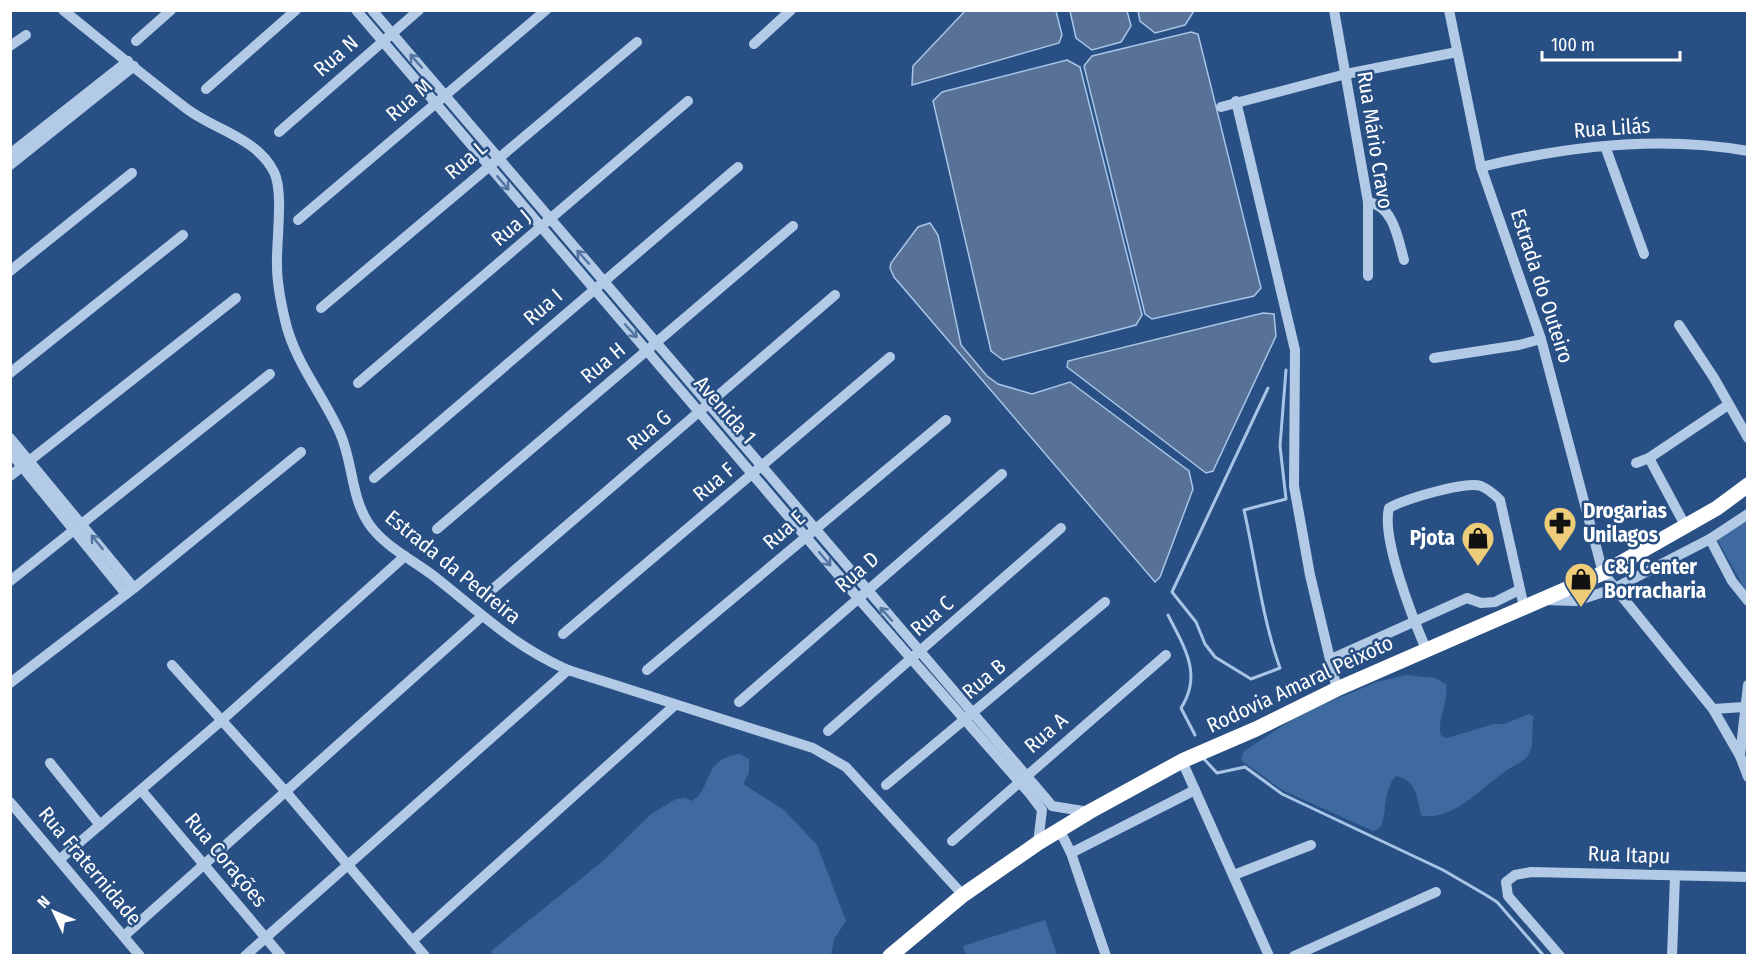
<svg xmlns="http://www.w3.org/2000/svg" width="1758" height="966" viewBox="0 0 1758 966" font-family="'Fira Sans Condensed',sans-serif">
<rect width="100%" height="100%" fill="#295084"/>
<g fill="#3e6aa0">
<path d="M 1747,518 L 1747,593 L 1717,539 Z"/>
<path d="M 1406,675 L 1435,678 L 1446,684 C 1449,702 1436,721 1441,736 L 1447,738 L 1494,724 L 1504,724 L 1529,714 L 1534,717 C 1530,729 1535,743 1529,754 C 1524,762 1514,765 1507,770 C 1482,787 1455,820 1422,816 C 1416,800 1419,782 1396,776 C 1382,792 1388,811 1380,828 L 1373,831 L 1282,790 L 1241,760 L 1244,751 L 1302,713 L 1377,682 Z"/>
<path d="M 740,754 L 749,759 L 749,773 L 743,784 L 784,810 L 817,845 L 846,921 L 834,939 L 831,955 L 494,955 L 491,951 L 603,861 L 651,814 L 676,799 L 685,798 L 692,801 C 712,790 702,758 740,754 Z"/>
<path d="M 1045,920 L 1057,955 L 966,955 L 963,946 Z"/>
</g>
<g fill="#577296" stroke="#a8c5e7" stroke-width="1.5">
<path d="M 965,11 L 1056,11 L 1062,35 L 1059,43 L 912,85 L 913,66 Z"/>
<path d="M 1070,11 L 1127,11 L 1131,26 L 1121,42 L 1092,50 L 1076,38 Z"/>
<path d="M 1138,11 L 1138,10 L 1194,11 L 1185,25 L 1155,33 L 1140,21 Z"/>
<path d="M 1191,32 L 1198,34 L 1261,288 L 1254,296 L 1152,319 L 1145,314 L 1084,66 L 1092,56 Z"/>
<path d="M 1067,60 L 1080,67 L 1142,315 L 1136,325 L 1003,360 L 991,351 L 933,101 L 942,92 Z"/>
<path d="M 930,223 L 938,235 L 961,345 L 987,376 L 998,384 L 1032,394 L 1070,382 L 1189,471 L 1193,489 L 1160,577 L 1155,582 L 894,277 L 890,268 L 891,263 L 918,227 Z"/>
<path d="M 1263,313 L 1274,314 L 1276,336 L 1213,471 L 1206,473 L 1067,367 L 1068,361 Z"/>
</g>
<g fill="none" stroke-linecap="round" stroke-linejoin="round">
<g stroke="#a8c5e7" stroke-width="3">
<path d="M 1268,388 L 1172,592 L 1196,622 L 1205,644 L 1215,657 L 1251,679 L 1280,668 C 1262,618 1256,563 1244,510 L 1286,499 L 1280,446 L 1286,370"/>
<path d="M 1168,615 C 1184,647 1203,674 1181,708 L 1195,735"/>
<path d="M 1204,759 L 1217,773 L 1245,767 L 1282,794 L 1443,870 L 1486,895 L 1497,902 L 1544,956"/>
</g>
<g stroke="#b3cae7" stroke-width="10">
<path d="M 63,10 C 104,43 145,77 187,109 C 215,130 257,138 274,172 C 284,192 276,242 277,266 C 277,283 281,303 285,320 C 294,361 323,395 340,433 C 353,462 351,498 369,524 C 385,547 413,560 435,577 C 482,614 512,645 568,670 L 813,748 L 846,767 L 963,895"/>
<path d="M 356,10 L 858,598 L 1030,794 L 1042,810 L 1038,843"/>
<path d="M 372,10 L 1048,801 L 1052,806 L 1089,812"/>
<path d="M 1334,10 L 1368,202 L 1368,276"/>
<path d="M 1449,10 L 1481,167 L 1541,339 L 1603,573 L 1713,709 L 1740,756"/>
<path d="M 136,41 L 171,10"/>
<path d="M 754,44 L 791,10"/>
<path d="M 10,46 L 26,35"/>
<path d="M 206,89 L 296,10"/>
<path d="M 1236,101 L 1295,350 L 1294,486 L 1310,575 L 1337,689"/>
<path d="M 1221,107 L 1346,74 L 1457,52"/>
<path d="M 279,132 L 419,10"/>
<path d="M 1605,146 L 1644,254"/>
<path d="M 10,154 L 128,61"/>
<path d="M 10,165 L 134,66"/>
<path d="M 1481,167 C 1567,146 1659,135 1748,151"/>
<path d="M 1368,202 C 1394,206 1398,239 1404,260"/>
<path d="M 298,220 L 546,10"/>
<path d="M 10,271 L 132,173"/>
<path d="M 321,308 L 637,42"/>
<path d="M 1679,325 L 1714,378 L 1748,438"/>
<path d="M 1434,358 L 1519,345 L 1541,339"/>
<path d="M 10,373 L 183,235"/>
<path d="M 358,383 L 688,101"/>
<path d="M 10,438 L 134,588"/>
<path d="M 10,452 L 126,594"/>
<path d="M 1649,458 L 1686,527"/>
<path d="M 1636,463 L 1649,458 L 1728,405"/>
<path d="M 10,476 L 236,298"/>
<path d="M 374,478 L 738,167"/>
<path d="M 437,529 L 793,226"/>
<path d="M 1710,539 L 1732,581 L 1748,601"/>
<path d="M 10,581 L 270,374"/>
<path d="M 487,594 L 835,295"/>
<path d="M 1544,600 L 1576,601 L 1613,589 L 1710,539 L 1748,514"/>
<path d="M 563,634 L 890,357"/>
<path d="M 1426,649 C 1413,619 1381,538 1389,508 C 1405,499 1465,481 1481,486 C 1488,489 1494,494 1500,500 L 1524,607"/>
<path d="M 1331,659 L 1467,598 L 1481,603 L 1495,602 L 1519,590"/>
<path d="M 172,665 L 286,792 L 425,956"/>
<path d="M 647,670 L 946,420"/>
<path d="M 10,683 L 134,588 L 301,452"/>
<path d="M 1748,685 L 1740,756 L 1748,777"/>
<path d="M 739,702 L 1002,474"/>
<path d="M 1713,709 L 1744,707"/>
<path d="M 828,731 L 1061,528"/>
<path d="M 1182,761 L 1269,956"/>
<path d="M 50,763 L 100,825"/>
<path d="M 886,785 L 1105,602"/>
<path d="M 141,790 L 281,956"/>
<path d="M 10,802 L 140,956"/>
<path d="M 1059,829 L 1071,853 L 1106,956"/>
<path d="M 952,841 L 1166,655"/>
<path d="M 1071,853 L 1195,790"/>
<path d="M 59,860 L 221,721 L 405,556"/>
<path d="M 1234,875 L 1311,845"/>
<path d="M 124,936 L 481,617"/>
<path d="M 412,941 L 675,705"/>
<path d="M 245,956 L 568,670"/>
<path d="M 1294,956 L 1436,892"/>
<path d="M 1560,956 L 1508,896 L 1506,882 L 1515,875 L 1531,872 L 1748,877"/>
<path d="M 1672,956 L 1675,876"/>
</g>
<path stroke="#fff" stroke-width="15" d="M 890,956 L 963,895 L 1038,843 L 1089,812 L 1182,761 L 1256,729 L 1337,689 L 1603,573 L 1717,508 L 1748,485"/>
</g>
<defs><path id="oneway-shaft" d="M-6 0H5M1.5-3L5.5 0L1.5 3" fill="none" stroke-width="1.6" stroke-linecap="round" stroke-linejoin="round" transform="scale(1.5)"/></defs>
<g stroke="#5275a2">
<use href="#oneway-shaft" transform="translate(416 61) rotate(-131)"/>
<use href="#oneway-shaft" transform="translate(503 183) rotate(50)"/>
<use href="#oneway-shaft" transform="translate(583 257) rotate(-132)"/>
<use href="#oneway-shaft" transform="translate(631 331) rotate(48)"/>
<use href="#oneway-shaft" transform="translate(97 542) rotate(-129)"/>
<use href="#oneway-shaft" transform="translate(825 559) rotate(50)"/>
<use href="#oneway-shaft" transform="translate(886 614) rotate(-132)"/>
</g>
<defs>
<symbol id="pharmacy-pin" viewBox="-11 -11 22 30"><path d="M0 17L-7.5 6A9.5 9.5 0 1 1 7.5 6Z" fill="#eecd7a" stroke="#295084"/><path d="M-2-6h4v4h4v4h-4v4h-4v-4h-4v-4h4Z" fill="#111"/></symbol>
<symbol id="shop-pin" viewBox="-11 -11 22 30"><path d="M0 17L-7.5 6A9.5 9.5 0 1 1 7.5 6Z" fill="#eecd7a" stroke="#295084"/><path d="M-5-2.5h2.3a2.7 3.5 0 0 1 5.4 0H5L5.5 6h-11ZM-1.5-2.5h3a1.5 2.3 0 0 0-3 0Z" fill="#111"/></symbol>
</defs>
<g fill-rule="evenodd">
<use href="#pharmacy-pin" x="1541" y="504" width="38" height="52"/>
<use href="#shop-pin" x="1459" y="519" width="38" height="52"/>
<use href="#shop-pin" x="1562" y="560" width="38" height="52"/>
</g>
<g text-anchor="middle" stroke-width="5" stroke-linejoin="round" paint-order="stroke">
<g font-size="21" fill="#fff" stroke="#295084">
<text transform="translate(336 56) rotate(-41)" y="7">Rua N</text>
<text transform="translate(409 100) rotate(-41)" y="7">Rua M</text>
<text transform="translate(1612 128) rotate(-4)" y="7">Rua Lilás</text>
<text transform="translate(1375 140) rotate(81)" y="7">Rua Mário Cravo</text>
<text transform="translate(466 160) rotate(-40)" y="7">Rua L</text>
<text transform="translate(511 228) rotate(-40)" y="7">Rua J</text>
<text transform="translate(1542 286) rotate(72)" y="7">Estrada do Outeiro</text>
<text transform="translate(543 307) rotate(-41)" y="7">Rua I</text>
<text transform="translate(603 363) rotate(-40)" y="7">Rua H</text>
<text transform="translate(725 410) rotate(49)" y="7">Avenida 1</text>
<text transform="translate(649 430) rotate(-40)" y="7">Rua G</text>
<text transform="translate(714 482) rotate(-40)" y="7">Rua F</text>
<text transform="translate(784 530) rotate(-41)" y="7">Rua E</text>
<text transform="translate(453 567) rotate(39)" y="7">Estrada da Pedreira</text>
<text transform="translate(857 572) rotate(-41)" y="7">Rua D</text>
<text transform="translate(932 616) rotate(-41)" y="7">Rua C</text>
<text transform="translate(984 679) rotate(-40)" y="7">Rua B</text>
<text transform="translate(1300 684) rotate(-25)" y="7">Rodovia Amaral Peixoto</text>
<text transform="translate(1046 733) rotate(-41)" y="7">Rua A</text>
<text transform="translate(1629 855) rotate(2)" y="7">Rua Itapu</text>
<text transform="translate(226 860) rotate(50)" y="7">Rua Corações</text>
<text transform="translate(90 866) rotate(50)" y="7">Rua Fraternidade</text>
</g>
<g font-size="21" font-weight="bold" fill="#fff" stroke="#295084" text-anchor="start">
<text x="1583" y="518">Drogarias<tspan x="1583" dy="24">Unilagos</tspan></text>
<text x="1455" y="545" text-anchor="end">Pjota</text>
<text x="1604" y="574">C&amp;J Center<tspan x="1604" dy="24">Borracharia</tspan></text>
</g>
</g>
<rect width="1758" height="966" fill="none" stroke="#ffffff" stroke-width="24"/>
<g transform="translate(54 912) rotate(314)" stroke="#295084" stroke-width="4.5" paint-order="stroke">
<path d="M0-4.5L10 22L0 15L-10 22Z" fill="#ffffff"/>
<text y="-9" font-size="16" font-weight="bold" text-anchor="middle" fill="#ffffff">N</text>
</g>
<path d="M1542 51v9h138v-9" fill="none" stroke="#ffffff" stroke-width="3"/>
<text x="1551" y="51" font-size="18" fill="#ffffff" stroke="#295084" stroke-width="4.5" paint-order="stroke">100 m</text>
</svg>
